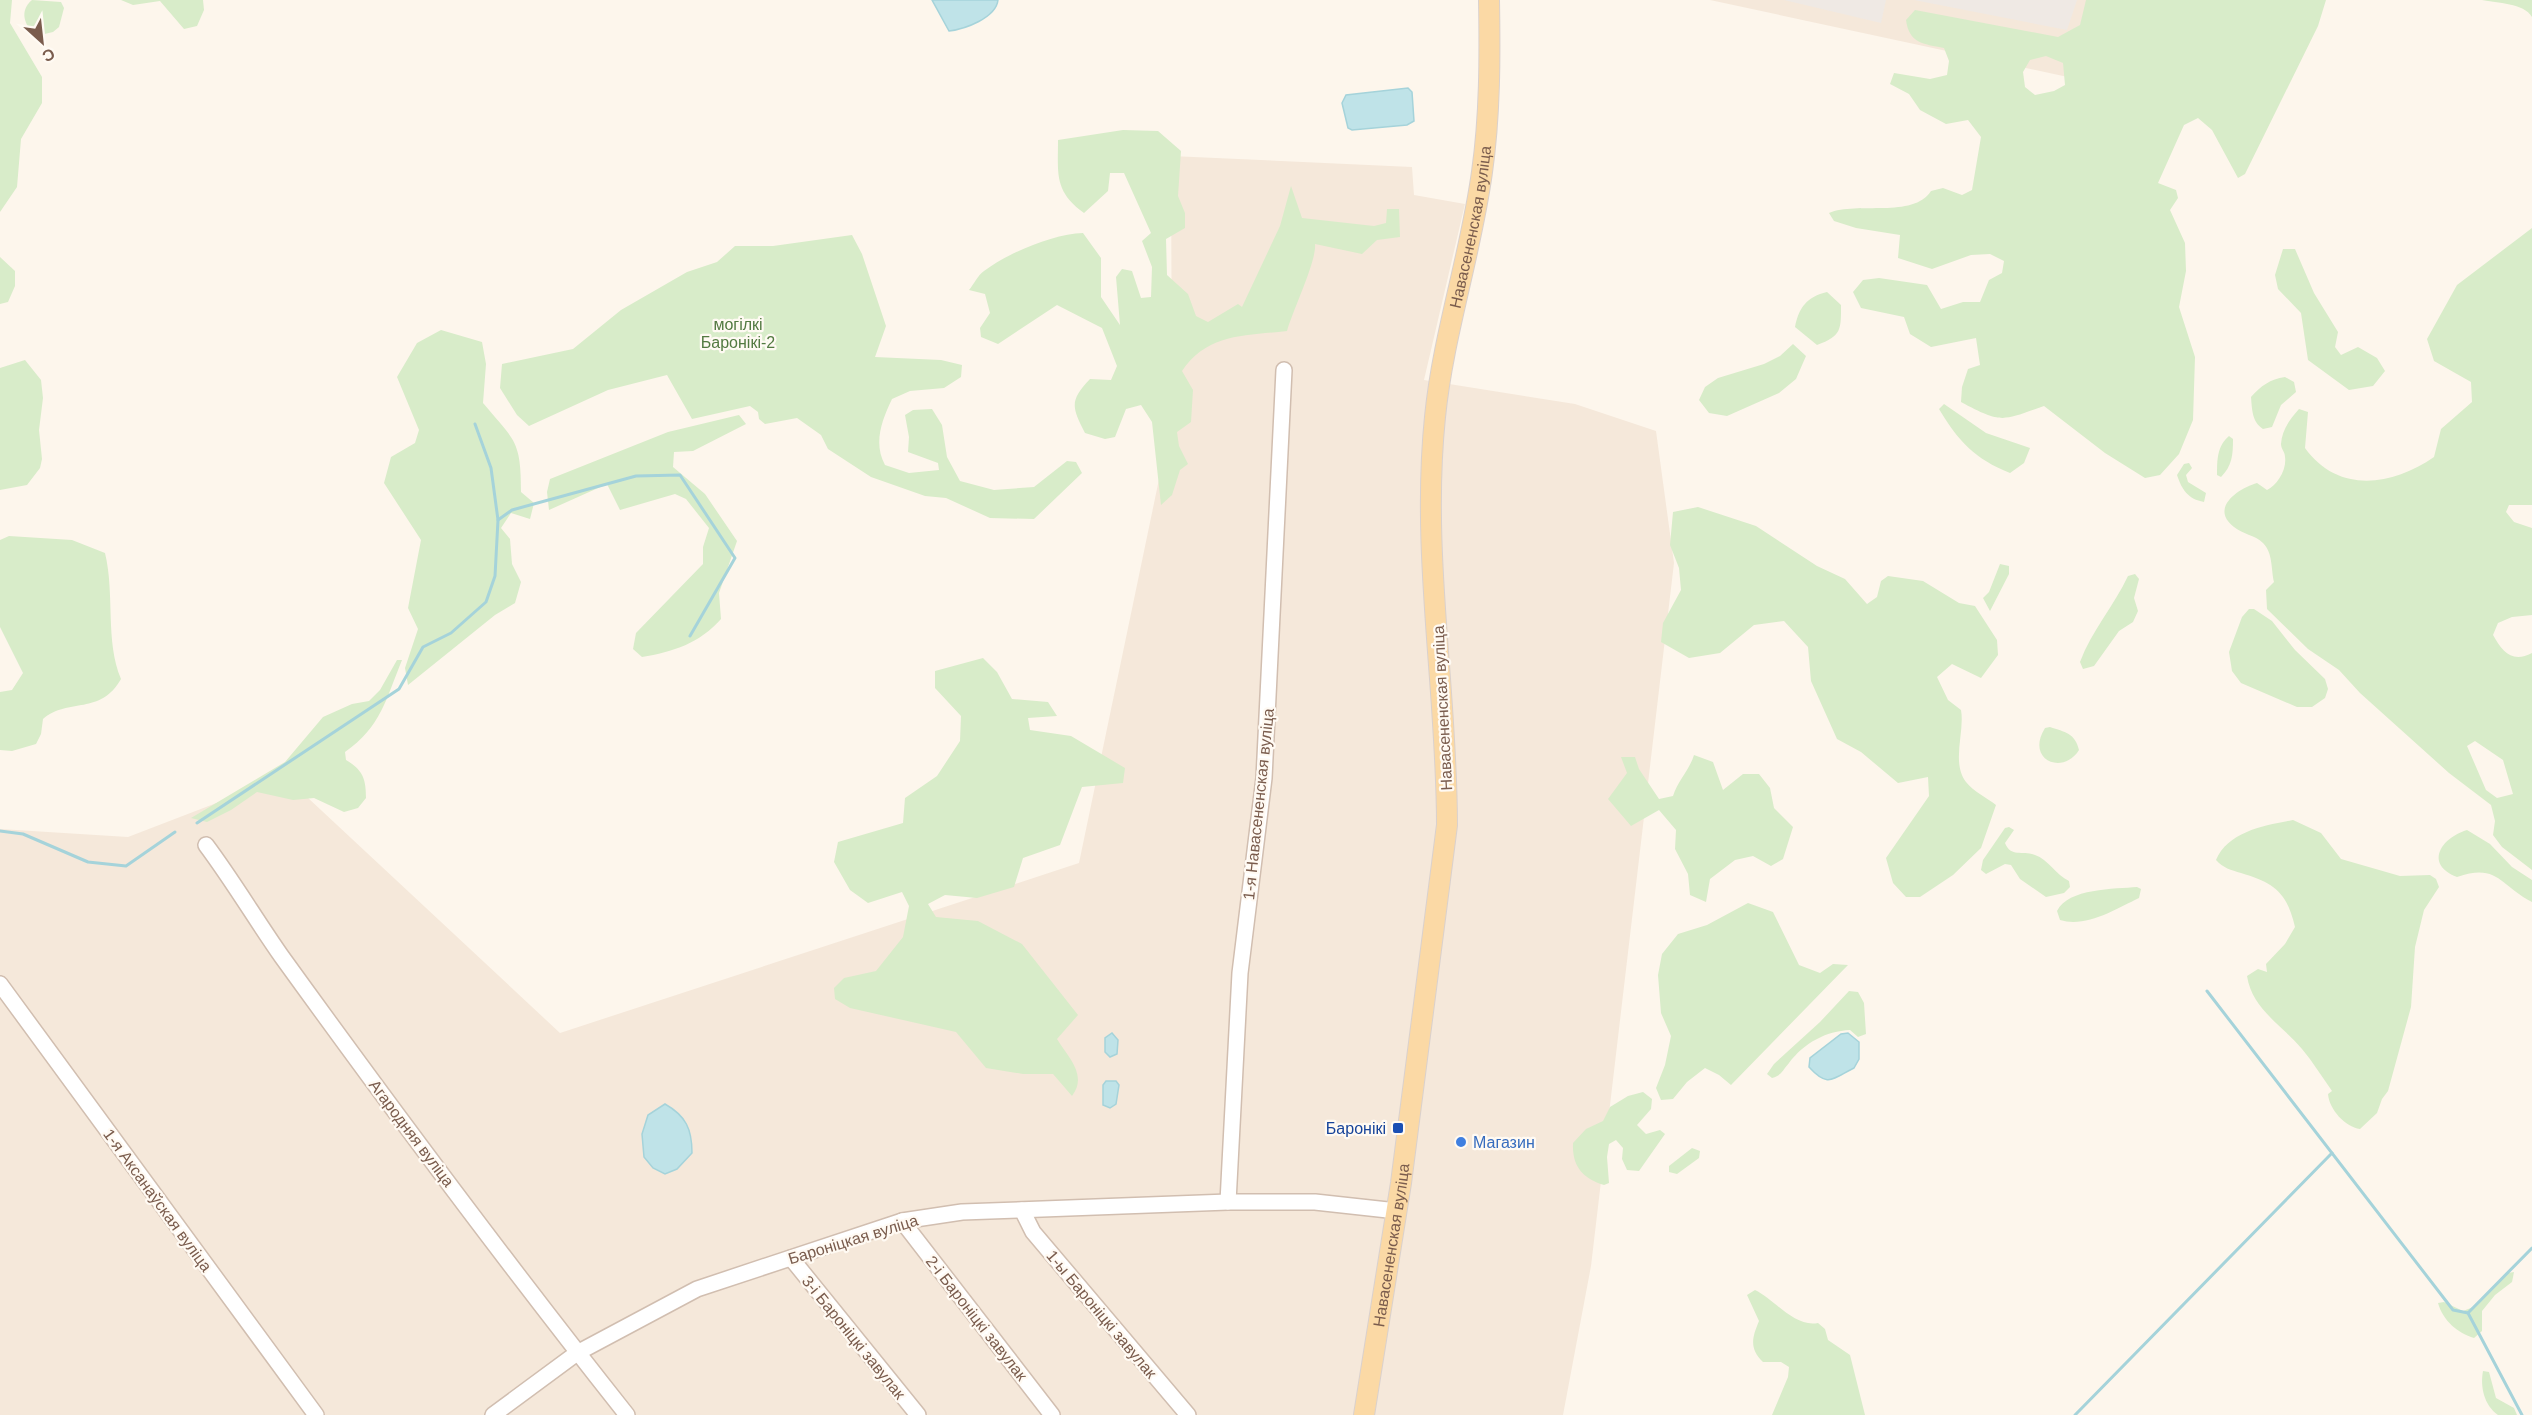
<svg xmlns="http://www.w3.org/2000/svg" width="2532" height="1415" viewBox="0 0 2532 1415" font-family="Arial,sans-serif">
<rect width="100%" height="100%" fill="#fdf6ec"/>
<g fill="#f5e8da">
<path d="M 1710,0 L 2141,0 L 2100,84 Z"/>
<path d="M 1171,156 L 1412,167 L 1414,195 L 1465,204 L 1424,380 L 1575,404 L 1656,431 L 1674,563 L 1591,1266 L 1563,1415 L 0,1415 L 0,829 L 128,837 L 271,782 L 307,797 L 560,1033 L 1079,863 L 1172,417 Z"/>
</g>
<g fill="#efe9e4">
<path d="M 1784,0 L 1886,0 L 1881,23 Z"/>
<path d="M 1914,0 L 2077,0 L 2067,30 Z"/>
</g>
<g fill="#d8ecc9" fill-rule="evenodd">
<path d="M 0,0 L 12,0 L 10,23 L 42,77 L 42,103 L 21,139 L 17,187 L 0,212 Z"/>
<path d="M 32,0 L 61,2 L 64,8 L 59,27 L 53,32 L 36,36 C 24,25 19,11 32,0 Z"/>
<path d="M 121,0 L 203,0 L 204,10 L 197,26 L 184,29 L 160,1 L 133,5 Z"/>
<path d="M 2086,0 L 2326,0 L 2318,26 L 2245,174 L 2238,178 L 2212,130 L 2198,118 L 2184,125 L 2158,183 L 2176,190 L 2178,198 L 2170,210 L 2185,243 L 2186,271 L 2179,307 L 2195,357 L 2193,420 L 2179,454 L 2160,475 L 2145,478 L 2105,453 L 2044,406 C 2002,421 2002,424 1961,402 L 1962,387 L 1968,369 L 1980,365 L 1976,338 L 1931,347 L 1910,334 L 1904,317 L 1861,308 L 1853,292 L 1863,280 L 1879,278 L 1927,285 L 1941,309 L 1963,302 L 1980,302 L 1989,280 L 2002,273 L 2004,261 L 1990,254 L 1971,255 L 1932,269 L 1898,258 L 1900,235 L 1856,228 L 1834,221 L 1829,213 C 1857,201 1913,219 1931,191 L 1943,188 L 1962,195 L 1972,190 L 1981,137 L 1968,120 L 1946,124 L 1920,110 L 1909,94 L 1890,84 L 1894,73 L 1930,79 L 1947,75 L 1949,61 L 1944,48 C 1923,44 1909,43 1906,20 L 1915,10 L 2058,37 L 2080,25 ZM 2046,56 L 2063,63 L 2065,85 L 2054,91 L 2035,95 L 2025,87 L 2023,72 L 2030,60 Z"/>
<path d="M 2482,0 L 2532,0 L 2532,17 C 2524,3 2497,3 2482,0 Z"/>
<path d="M 1123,130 L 1158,131 L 1181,151 L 1178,196 L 1185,213 L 1185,228 L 1166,239 L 1167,275 L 1188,294 L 1196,316 L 1208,322 L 1238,304 L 1242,307 L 1280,226 L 1291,186 L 1302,218 L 1374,226 L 1386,223 L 1387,209 L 1399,209 L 1400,237 L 1377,240 L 1362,254 L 1315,244 C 1317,260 1293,310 1287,331 C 1244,336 1208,333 1182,371 L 1193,390 L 1191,422 L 1177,432 L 1179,446 L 1188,464 L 1180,470 L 1172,495 L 1161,505 L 1152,422 L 1141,405 L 1126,409 L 1115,437 L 1105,439 L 1085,433 C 1072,407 1069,401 1090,379 L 1111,380 L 1117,366 L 1102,328 L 1057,305 L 998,344 L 981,337 L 980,328 L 990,313 L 985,294 L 969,290 C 974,284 978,275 984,271 C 1008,253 1053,234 1083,233 L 1101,258 L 1101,297 L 1120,325 L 1116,277 L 1122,269 L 1132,271 L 1141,298 L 1151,297 L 1152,267 L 1142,241 L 1151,233 L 1124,173 L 1110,173 L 1108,191 L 1084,213 C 1054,191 1058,174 1058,140 Z"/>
<path d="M 2532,228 L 2532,505 L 2509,505 L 2506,512 L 2514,522 L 2532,528 L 2532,615 L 2512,617 L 2498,623 L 2493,635 C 2502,651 2512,664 2532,653 L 2532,870 L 2502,847 L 2493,835 L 2495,821 L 2491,805 L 2449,773 L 2360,693 L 2339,670 L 2308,649 L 2267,609 L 2266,590 L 2274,582 C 2271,569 2273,553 2263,543 C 2255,535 2242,534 2234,527 C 2209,508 2239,488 2257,483 L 2267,490 C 2277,485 2287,470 2285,457 C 2285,452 2281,449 2281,444 C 2282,430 2290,419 2299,409 L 2308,412 L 2305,448 C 2338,494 2392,486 2434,457 L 2441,429 L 2472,402 L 2471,382 L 2434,361 L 2427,339 L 2457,285 ZM 2475,741 L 2503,760 L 2513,794 L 2497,798 L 2486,790 L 2467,746 Z"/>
<path d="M 852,235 L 862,254 L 886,326 L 875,357 L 941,360 L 962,365 L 961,377 L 944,388 L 910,391 L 892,399 C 882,420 873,443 885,465 L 909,473 L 939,470 L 938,463 L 908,452 L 909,437 L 905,415 L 913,410 L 932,409 L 942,425 L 947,457 L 960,481 L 994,490 L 1034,487 L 1067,461 L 1076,462 L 1082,473 L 1034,519 L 990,518 L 946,498 L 925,496 L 871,477 L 828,449 L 821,435 L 797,418 L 765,424 L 759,419 L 758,412 L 750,406 L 692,419 L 667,375 L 608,390 L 529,426 L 517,415 L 500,388 L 502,364 L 573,349 L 621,310 L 687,272 L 717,262 L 735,246 L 773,246 Z"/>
<path d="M 2283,249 L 2295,249 L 2314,293 L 2338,332 L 2335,347 L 2341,355 L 2358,347 L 2377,358 L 2385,371 L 2373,386 L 2349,390 L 2308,360 L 2301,313 L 2278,289 L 2275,275 Z"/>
<path d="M 0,257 L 15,271 L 15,286 L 8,302 L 0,304 Z"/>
<path d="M 1827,292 L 1841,305 C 1841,329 1842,336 1817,345 L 1795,327 C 1799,307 1807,297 1827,292 Z"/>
<path d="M 441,330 L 482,342 L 486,364 L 483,403 C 515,441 521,440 521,492 L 534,503 L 530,519 L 511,513 L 501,528 L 510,539 L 512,564 L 521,582 L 515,603 L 495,615 L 408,685 L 405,668 L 418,629 L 408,608 L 421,540 L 384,483 L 391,457 L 415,443 L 419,430 L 397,377 L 417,343 Z"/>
<path d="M 1793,344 L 1806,356 L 1796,379 L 1779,393 L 1727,416 L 1709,413 L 1699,400 L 1705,387 L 1718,378 L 1764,364 L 1780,356 Z"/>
<path d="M 25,360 L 41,380 L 43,398 L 39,430 L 42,459 L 40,468 L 27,485 L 0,490 L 0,368 Z"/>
<path d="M 2285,377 L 2294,382 L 2296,392 L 2281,405 L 2272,427 L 2263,429 C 2252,422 2252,409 2251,397 C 2261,386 2270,379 2285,377 Z"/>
<path d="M 1944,404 L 1986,433 L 2030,448 L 2024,463 L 2010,473 C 1975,459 1958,441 1939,409 Z"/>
<path d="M 739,415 L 746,424 L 693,451 L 674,452 L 673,467 L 705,494 L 737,541 L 719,593 L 721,619 C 700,643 673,652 642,657 L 633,649 L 636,633 L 703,564 L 703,547 L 709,528 L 686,499 L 675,494 L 620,510 L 607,484 L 549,510 L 547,492 L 550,479 L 668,432 Z"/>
<path d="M 2229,436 L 2233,439 C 2233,455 2232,466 2221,477 L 2217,475 C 2217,460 2217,446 2229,436 Z"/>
<path d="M 2189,463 L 2192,468 L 2186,475 L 2188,482 L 2206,493 L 2204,502 C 2188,499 2182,490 2177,475 L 2184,464 Z"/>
<path d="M 1698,507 L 1756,526 L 1817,566 L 1845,579 L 1867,604 L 1877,597 L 1881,581 L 1888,576 L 1923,581 L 1959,603 L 1975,606 L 1997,640 L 1998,655 L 1981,678 L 1952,664 L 1937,677 L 1948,700 L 1961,710 C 1965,732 1951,762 1966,782 C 1973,791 1987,798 1996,805 L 1981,848 L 1953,875 L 1920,897 L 1906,897 L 1893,883 L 1886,858 L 1929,796 L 1928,777 L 1898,783 L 1861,752 L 1837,739 L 1811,681 L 1808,647 L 1784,621 L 1754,625 L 1720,653 L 1689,658 L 1661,642 L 1663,623 L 1681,590 L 1679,568 L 1670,545 L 1673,512 Z"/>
<path d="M 9,536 L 72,540 L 105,553 C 115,594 105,641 121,679 C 100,716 69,697 43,719 L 41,734 L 36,744 L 12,751 L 0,750 L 0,692 L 12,690 L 23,673 L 0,627 L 0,540 Z"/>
<path d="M 2000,564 L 2009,566 L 2009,574 L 1990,611 L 1983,598 L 1989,592 Z"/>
<path d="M 2135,574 L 2139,579 L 2134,598 L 2138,611 L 2133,622 L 2119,631 L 2094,666 L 2083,669 L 2080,662 C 2092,630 2114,606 2128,576 Z"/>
<path d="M 2249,609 L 2254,609 L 2272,621 L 2295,650 L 2325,679 L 2328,689 L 2325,698 L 2312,707 L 2297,707 L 2241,683 L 2232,671 L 2229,652 L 2242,617 Z"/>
<path d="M 983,658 L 997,672 L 1012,699 L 1048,702 L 1057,716 L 1028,718 L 1030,730 L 1071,736 L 1125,768 L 1123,783 L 1082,787 L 1060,845 L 1023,858 L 1014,887 L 977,898 L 945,895 L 928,904 L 936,917 L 978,921 L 1022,944 L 1078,1015 L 1057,1039 C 1068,1057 1088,1075 1072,1096 L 1053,1074 L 1023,1074 L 986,1068 L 956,1032 L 850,1008 L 835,999 L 834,988 L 844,978 L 876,971 L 903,937 L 909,906 L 902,892 L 868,903 L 850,890 L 834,862 L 838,842 L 903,823 L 905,798 L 937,776 L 960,741 L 961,716 L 935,688 L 935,671 Z"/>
<path d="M 397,660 L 402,660 C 386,699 381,727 345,752 L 346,760 C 363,770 366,779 366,798 L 358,808 L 344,812 L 314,798 L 293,800 L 257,792 L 231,810 L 207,822 L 191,818 L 285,762 L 323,717 L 352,704 L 369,701 L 380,690 Z"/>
<path d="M 2050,727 C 2065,732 2075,733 2079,750 C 2063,776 2025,760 2045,728 Z"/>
<path d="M 1694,755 L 1713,762 L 1723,790 L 1743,774 L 1759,774 L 1770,788 L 1774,808 L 1793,827 L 1783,859 L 1771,866 L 1753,856 L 1735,860 L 1710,879 L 1706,902 L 1690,895 L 1688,874 L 1675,849 L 1676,830 L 1659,810 L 1631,826 L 1608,799 L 1627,773 L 1621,757 L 1635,757 L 1639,769 L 1659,799 L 1673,796 C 1678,780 1689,771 1694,755 Z"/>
<path d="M 2293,820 L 2321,833 L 2341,859 L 2400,876 L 2430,875 L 2436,879 L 2439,887 L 2424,910 L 2415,947 L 2411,1007 L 2388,1091 L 2382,1099 L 2377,1113 L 2360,1129 C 2345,1127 2329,1109 2328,1094 L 2332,1091 C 2322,1077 2313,1062 2302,1049 C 2282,1025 2252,1009 2247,976 L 2258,969 L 2267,972 L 2266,964 L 2285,944 L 2295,927 C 2287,892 2274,883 2241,873 C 2231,870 2223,868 2216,860 C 2228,831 2266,825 2293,820 Z"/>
<path d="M 2009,827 L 2014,830 L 2005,843 C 2011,858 2023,850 2035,855 C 2048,859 2056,875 2069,881 L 2070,887 L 2064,893 L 2046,897 L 2020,879 L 2011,865 L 2005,864 L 1986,874 L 1981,870 L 1983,860 L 2005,828 Z"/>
<path d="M 2467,830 L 2490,844 L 2512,867 L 2532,880 L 2532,902 C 2499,885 2498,863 2457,877 C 2424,864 2441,838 2467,830 Z"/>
<path d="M 2137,887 L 2141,889 L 2139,898 C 2116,909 2086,928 2060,920 L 2057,911 C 2068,888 2115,889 2137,887 Z"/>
<path d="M 1748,903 L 1773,912 L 1799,965 L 1820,973 L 1833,964 L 1848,965 L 1731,1085 L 1719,1075 L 1705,1068 L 1687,1082 L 1673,1099 L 1661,1100 L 1656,1088 L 1665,1065 L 1671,1036 L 1661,1013 L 1658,975 L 1662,954 L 1678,934 L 1707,925 Z"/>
<path d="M 1849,991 L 1858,992 L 1864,1003 L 1866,1034 L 1858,1037 L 1850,1030 C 1826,1031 1804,1043 1789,1063 C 1782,1071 1782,1075 1772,1078 L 1767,1074 L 1774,1064 L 1820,1022 Z"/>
<path d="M 1643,1092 L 1652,1099 L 1651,1109 L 1637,1125 L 1646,1134 L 1660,1130 L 1665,1134 L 1639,1171 L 1627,1170 L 1622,1159 L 1623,1148 L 1616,1140 L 1609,1144 L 1607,1157 L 1609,1183 L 1604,1185 C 1582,1178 1572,1166 1573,1143 L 1586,1129 L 1603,1121 L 1610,1107 L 1628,1096 Z"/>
<path d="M 1692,1148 L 1700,1151 L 1699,1158 L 1677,1174 L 1669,1172 L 1669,1166 Z"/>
<path d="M 2514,1272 L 2512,1282 L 2495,1295 L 2482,1311 L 2482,1331 L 2474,1338 C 2458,1333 2443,1321 2438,1303 L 2444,1302 L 2463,1311 L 2476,1306 L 2508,1273 Z"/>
<path d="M 1755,1290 C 1774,1299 1795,1328 1818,1323 L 1825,1329 L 1828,1340 L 1850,1355 L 1865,1415 L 1772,1415 L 1788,1377 L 1789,1367 L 1781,1362 L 1763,1362 C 1749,1348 1752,1338 1759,1321 L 1747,1295 Z"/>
<path d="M 2483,1371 L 2489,1372 L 2496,1398 L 2514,1408 L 2517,1415 L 2498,1415 C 2484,1405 2480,1387 2483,1371 Z"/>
</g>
<g fill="#bfe3e8" stroke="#a5d3da" stroke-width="1.5">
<path d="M 932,0 L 998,0 C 996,18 965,29 949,31 Z"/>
<path d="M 1408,88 L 1412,92 L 1414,121 L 1407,125 L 1352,130 L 1348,128 L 1342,103 L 1346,95 Z"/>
<path d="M 1112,1033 L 1118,1040 L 1117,1054 L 1110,1057 L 1105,1052 L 1105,1038 Z"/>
<path d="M 1848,1033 L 1859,1042 L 1859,1059 L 1854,1068 C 1832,1079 1828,1088 1809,1067 L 1810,1058 L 1841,1034 Z"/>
<path d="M 1106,1081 L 1116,1081 L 1119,1085 L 1116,1104 L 1110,1108 L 1103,1105 L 1103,1085 Z"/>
<path d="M 665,1104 C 686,1116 692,1129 692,1153 L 677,1169 L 665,1174 L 653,1168 L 644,1157 L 642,1134 L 648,1115 Z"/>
</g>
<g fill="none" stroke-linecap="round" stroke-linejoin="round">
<g stroke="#a5d3da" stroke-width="3">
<path d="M 475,424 L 491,468 L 498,520"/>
<path d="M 197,823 L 399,689 L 423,647 L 451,633 L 486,602 L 495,576 L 498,520 L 512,510 L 636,476 L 680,475 L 735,558 L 690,636"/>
<path d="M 0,831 L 23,834 L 88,862 L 126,866 L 175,832"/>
<path d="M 2207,991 L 2453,1310 L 2468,1313"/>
<path d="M 2075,1415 L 2332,1153"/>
<path d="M 2522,1415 L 2468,1313 L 2532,1248"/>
</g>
<defs>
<g id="minor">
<path d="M 206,845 C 233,881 256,920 282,957 C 394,1112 508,1265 627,1415"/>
<path d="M 0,984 L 316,1415"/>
<path d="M 1228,1202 L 1240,973 L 1264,778 L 1284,370"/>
<path d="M 1022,1210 L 1033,1232 L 1188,1415"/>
<path d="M 902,1221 L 1052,1415"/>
<path d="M 791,1258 L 918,1415"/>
<path d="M 493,1415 L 577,1353 L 697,1289 L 902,1221 L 962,1212 L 1228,1202 L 1315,1202 L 1397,1211"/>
</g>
<g id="major">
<path id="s1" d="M 1364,1415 L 1401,1183 L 1447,825 C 1447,689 1421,553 1435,417 C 1443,335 1471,254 1482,172 C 1490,116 1490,57 1489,0"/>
</g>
</defs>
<use href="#minor" stroke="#d1beb0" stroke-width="18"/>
<use href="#major" stroke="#dad1cd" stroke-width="22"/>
<use href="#minor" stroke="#fff" stroke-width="15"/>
<use href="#major" stroke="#fbd9a5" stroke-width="20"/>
</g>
<rect fill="#1a4fb4" stroke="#fffaf3" stroke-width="2" x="1392" y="1122" width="12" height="12" rx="3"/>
<circle fill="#3f7fe0" stroke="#fffaf3" stroke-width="2" cx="1461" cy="1142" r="6"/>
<g text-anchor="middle" stroke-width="4.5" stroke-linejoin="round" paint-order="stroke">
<g font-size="16" fill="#7a5c4d" stroke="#fffaf3">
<text dy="6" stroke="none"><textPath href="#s1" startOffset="1198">Навасененская вуліца</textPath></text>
<text transform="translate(1442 708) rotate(-93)" y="6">Навасененская вуліца</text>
<text transform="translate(1258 804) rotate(-84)" y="6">1-я Навасененская вуліца</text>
<text transform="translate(412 1133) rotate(53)" y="6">Агародняя вуліца</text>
<text transform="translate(158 1200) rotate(54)" y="6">1-я Аксанаўская вуліца</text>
<text transform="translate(853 1239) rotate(-17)" y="6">Бароніцкая вуліца</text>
<text dy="6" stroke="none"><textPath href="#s1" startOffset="172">Навасененская вуліца</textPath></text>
<text transform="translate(1102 1314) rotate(50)" y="6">1-ы Бароніцкі завулак</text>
<text transform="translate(977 1318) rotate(52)" y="6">2-і Бароніцкі завулак</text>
<text transform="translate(854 1337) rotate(51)" y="6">3-і Бароніцкі завулак</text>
</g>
<g font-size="16" fill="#537a41" stroke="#fffaf3">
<text x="738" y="330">могілкі<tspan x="738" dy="18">Баронікі-2</tspan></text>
</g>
<g font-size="16" fill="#164399" stroke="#fffaf3" text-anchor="end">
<text x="1386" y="1134">Баронікі</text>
</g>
<g font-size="16" fill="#366cbe" stroke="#fffaf3" text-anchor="start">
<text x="1473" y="1148">Магазин</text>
</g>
</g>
<g transform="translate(42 42) rotate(153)" stroke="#fffaf3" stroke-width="4.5" paint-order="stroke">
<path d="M0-4.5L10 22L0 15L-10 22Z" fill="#7a5c4d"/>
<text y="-9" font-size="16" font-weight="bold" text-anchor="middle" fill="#7a5c4d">С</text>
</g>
</svg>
